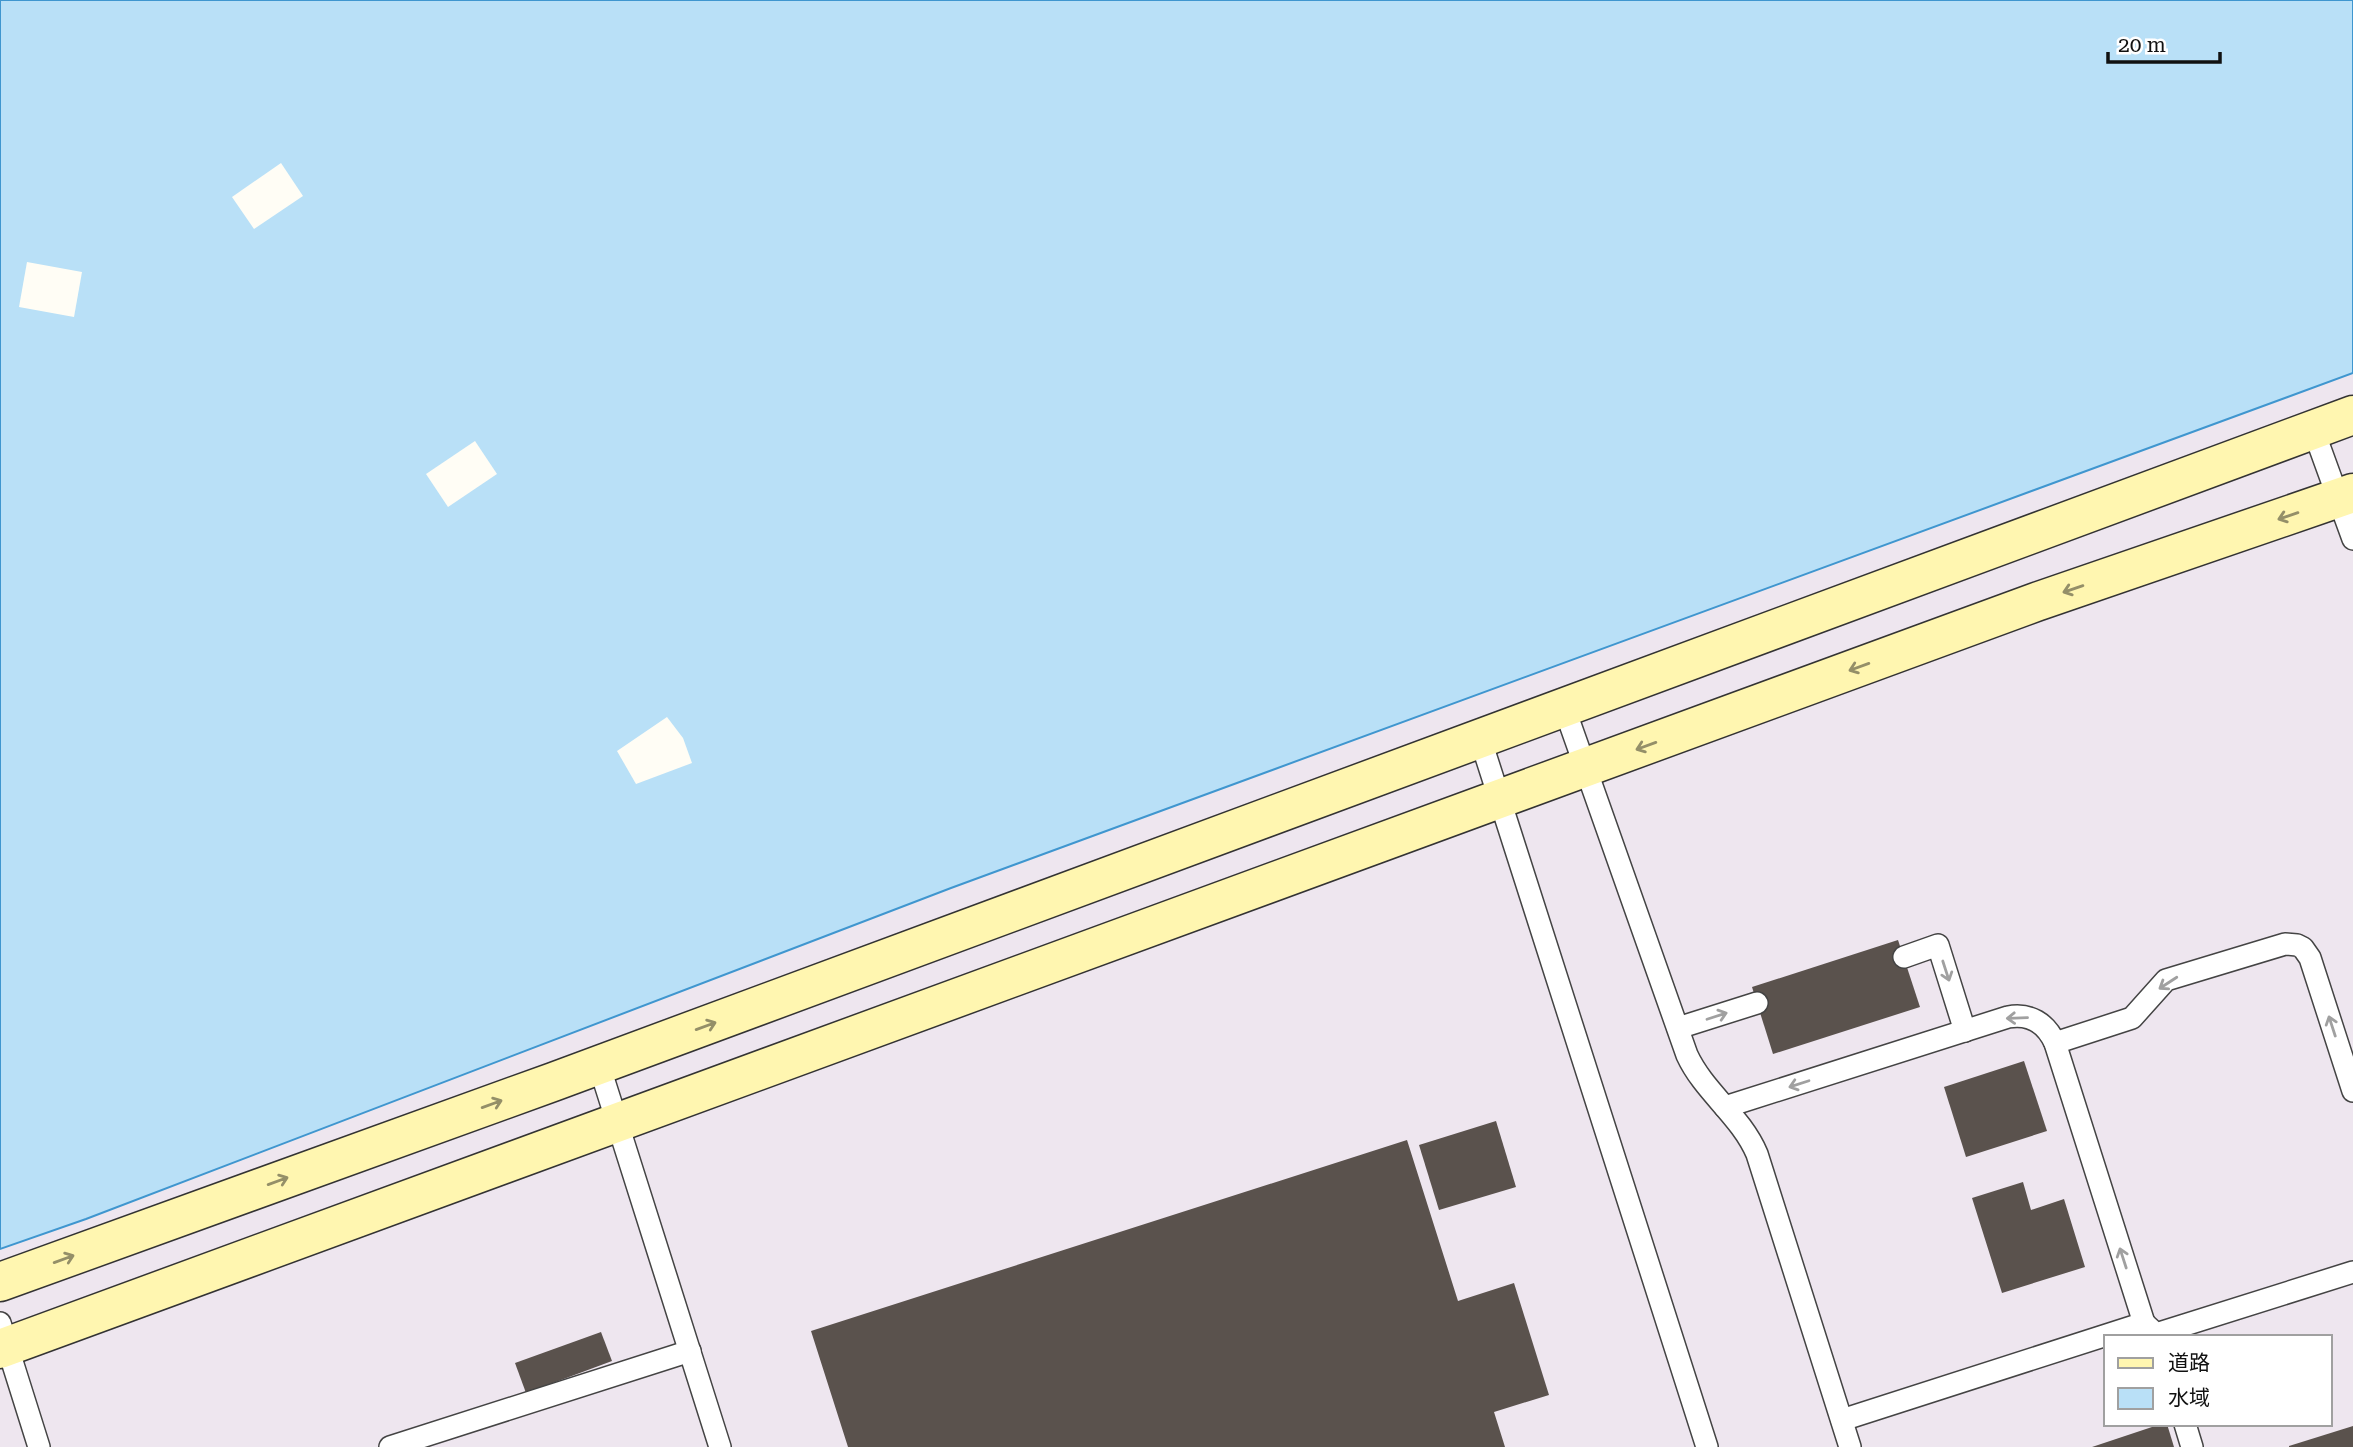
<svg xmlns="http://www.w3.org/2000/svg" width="2353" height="1447" viewBox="0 0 2353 1447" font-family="'Roboto Serif','Noto Sans JP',serif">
<rect width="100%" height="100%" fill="#fffdf5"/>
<path fill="#eee6ef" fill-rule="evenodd" d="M 2353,373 L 2353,1447 L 0,1447 L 0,1249 L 86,1219 L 951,888 ZM 2106,1337 L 2330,1337 L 2330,1424 L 2106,1424 Z"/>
<path fill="#b9e0f7" stroke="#3f96cf" stroke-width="2" d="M 0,0 L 2353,0 L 2353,373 L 951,888 L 86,1219 L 0,1249 Z"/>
<g fill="#fffdf5">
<path d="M 281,163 L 303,196 L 254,229 L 232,197 Z"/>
<path d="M 27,262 L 82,272 L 74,317 L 19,307 Z"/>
<path d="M 475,441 L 497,474 L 448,507 L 426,474 Z"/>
<path d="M 667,717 L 683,738 L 692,763 L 636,784 L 617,751 Z"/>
</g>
<g fill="#5a524d">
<path d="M 1898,940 L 1920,1007 L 1773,1054 L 1752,987 Z"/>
<path d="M 2024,1061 L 2047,1131 L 1966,1157 L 1944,1087 Z"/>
<path d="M 1496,1121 L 1516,1187 L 1439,1210 L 1419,1145 Z"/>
<path d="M 1407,1140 L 1458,1301 L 1514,1283 L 1549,1395 L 1494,1412 L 1505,1447 L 848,1447 L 811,1331 Z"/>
<path d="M 2023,1182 L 2031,1210 L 2064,1199 L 2085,1267 L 2002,1293 L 1972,1198 Z"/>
<path d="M 601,1332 L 612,1361 L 526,1393 L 515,1363 Z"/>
<path d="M 2161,1424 L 2167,1424 L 2174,1447 L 2092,1447 Z"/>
<path d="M 2353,1426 L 2353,1447 L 2289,1447 L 2289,1446 Z"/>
</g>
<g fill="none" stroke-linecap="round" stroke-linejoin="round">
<defs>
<g id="lane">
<path d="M 2313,429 L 2353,539"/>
<path d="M 1564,707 L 1687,1055 C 1704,1092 1741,1116 1757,1154 L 1850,1447"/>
<path d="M 1480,738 L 1707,1447"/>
<path d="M 1904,957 L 1938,945 L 1965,1031"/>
<path d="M 1678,1028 L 1757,1003"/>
<path d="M 2055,1043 L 2132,1018 L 2166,980 L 2285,944 L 2297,945 L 2303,948 L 2310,958 L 2353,1091"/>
<path d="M 599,1065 L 720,1447"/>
<path d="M 1725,1107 L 2008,1017 C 2030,1013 2046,1023 2055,1043 L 2144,1323"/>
<path d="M 0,1323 L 39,1447"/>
<path d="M 1842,1420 L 2144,1323 L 2156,1334 L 2353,1272"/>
<path d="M 2185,1424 L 2192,1447"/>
<path d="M 390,1447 L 690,1351"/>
</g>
<g id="secondary">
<path d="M 0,1282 L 553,1082 L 2353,415"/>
<path d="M 0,1349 L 2036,602 L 2353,493"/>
</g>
</defs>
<use href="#lane" stroke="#444" stroke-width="24"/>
<use href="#secondary" stroke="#333" stroke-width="41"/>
<use href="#lane" stroke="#fff" stroke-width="21"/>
<use href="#secondary" stroke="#fff6b0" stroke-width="38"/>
</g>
<defs><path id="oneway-shaft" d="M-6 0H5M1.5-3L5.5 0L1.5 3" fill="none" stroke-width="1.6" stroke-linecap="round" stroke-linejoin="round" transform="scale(1.75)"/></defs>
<g stroke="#948f68">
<use href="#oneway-shaft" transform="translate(2288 516) rotate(161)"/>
<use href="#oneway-shaft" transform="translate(2073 589) rotate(161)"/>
<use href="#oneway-shaft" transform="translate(1859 667) rotate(160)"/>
<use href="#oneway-shaft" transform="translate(1646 746) rotate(160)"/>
<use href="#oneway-shaft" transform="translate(706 1026) rotate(-20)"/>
<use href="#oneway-shaft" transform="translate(492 1104) rotate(-20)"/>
<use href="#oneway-shaft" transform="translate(278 1181) rotate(-20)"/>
<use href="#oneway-shaft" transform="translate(64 1259) rotate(-20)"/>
</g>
<g stroke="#a0a0a0">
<use href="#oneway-shaft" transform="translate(1946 971) rotate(72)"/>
<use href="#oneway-shaft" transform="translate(2168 983) rotate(147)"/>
<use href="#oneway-shaft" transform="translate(1717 1016) rotate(-18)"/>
<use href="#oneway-shaft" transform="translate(2017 1018) rotate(178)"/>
<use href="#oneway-shaft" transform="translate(2332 1026) rotate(-108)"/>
<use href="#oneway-shaft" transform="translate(1799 1084) rotate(162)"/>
<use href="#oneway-shaft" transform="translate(2123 1258) rotate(-108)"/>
</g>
<rect x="2104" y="1335" width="228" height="91" fill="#ffffff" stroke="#a0a0a0" stroke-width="2"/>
<rect x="2118" y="1358" width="35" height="10" fill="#fff6b0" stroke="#a0a0a0" stroke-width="2"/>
<text x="2168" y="1370" font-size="21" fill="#111111">道路</text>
<rect x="2118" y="1388" width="35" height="21" fill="#b9e0f7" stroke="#a0a0a0" stroke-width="2"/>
<text x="2168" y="1405" font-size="21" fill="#111111">水域</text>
<path d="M2108 52v10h112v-10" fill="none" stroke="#111111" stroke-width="3.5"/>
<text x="2118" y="52" font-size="21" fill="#111111" stroke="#ffffff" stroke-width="5" paint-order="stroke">20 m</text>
</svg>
